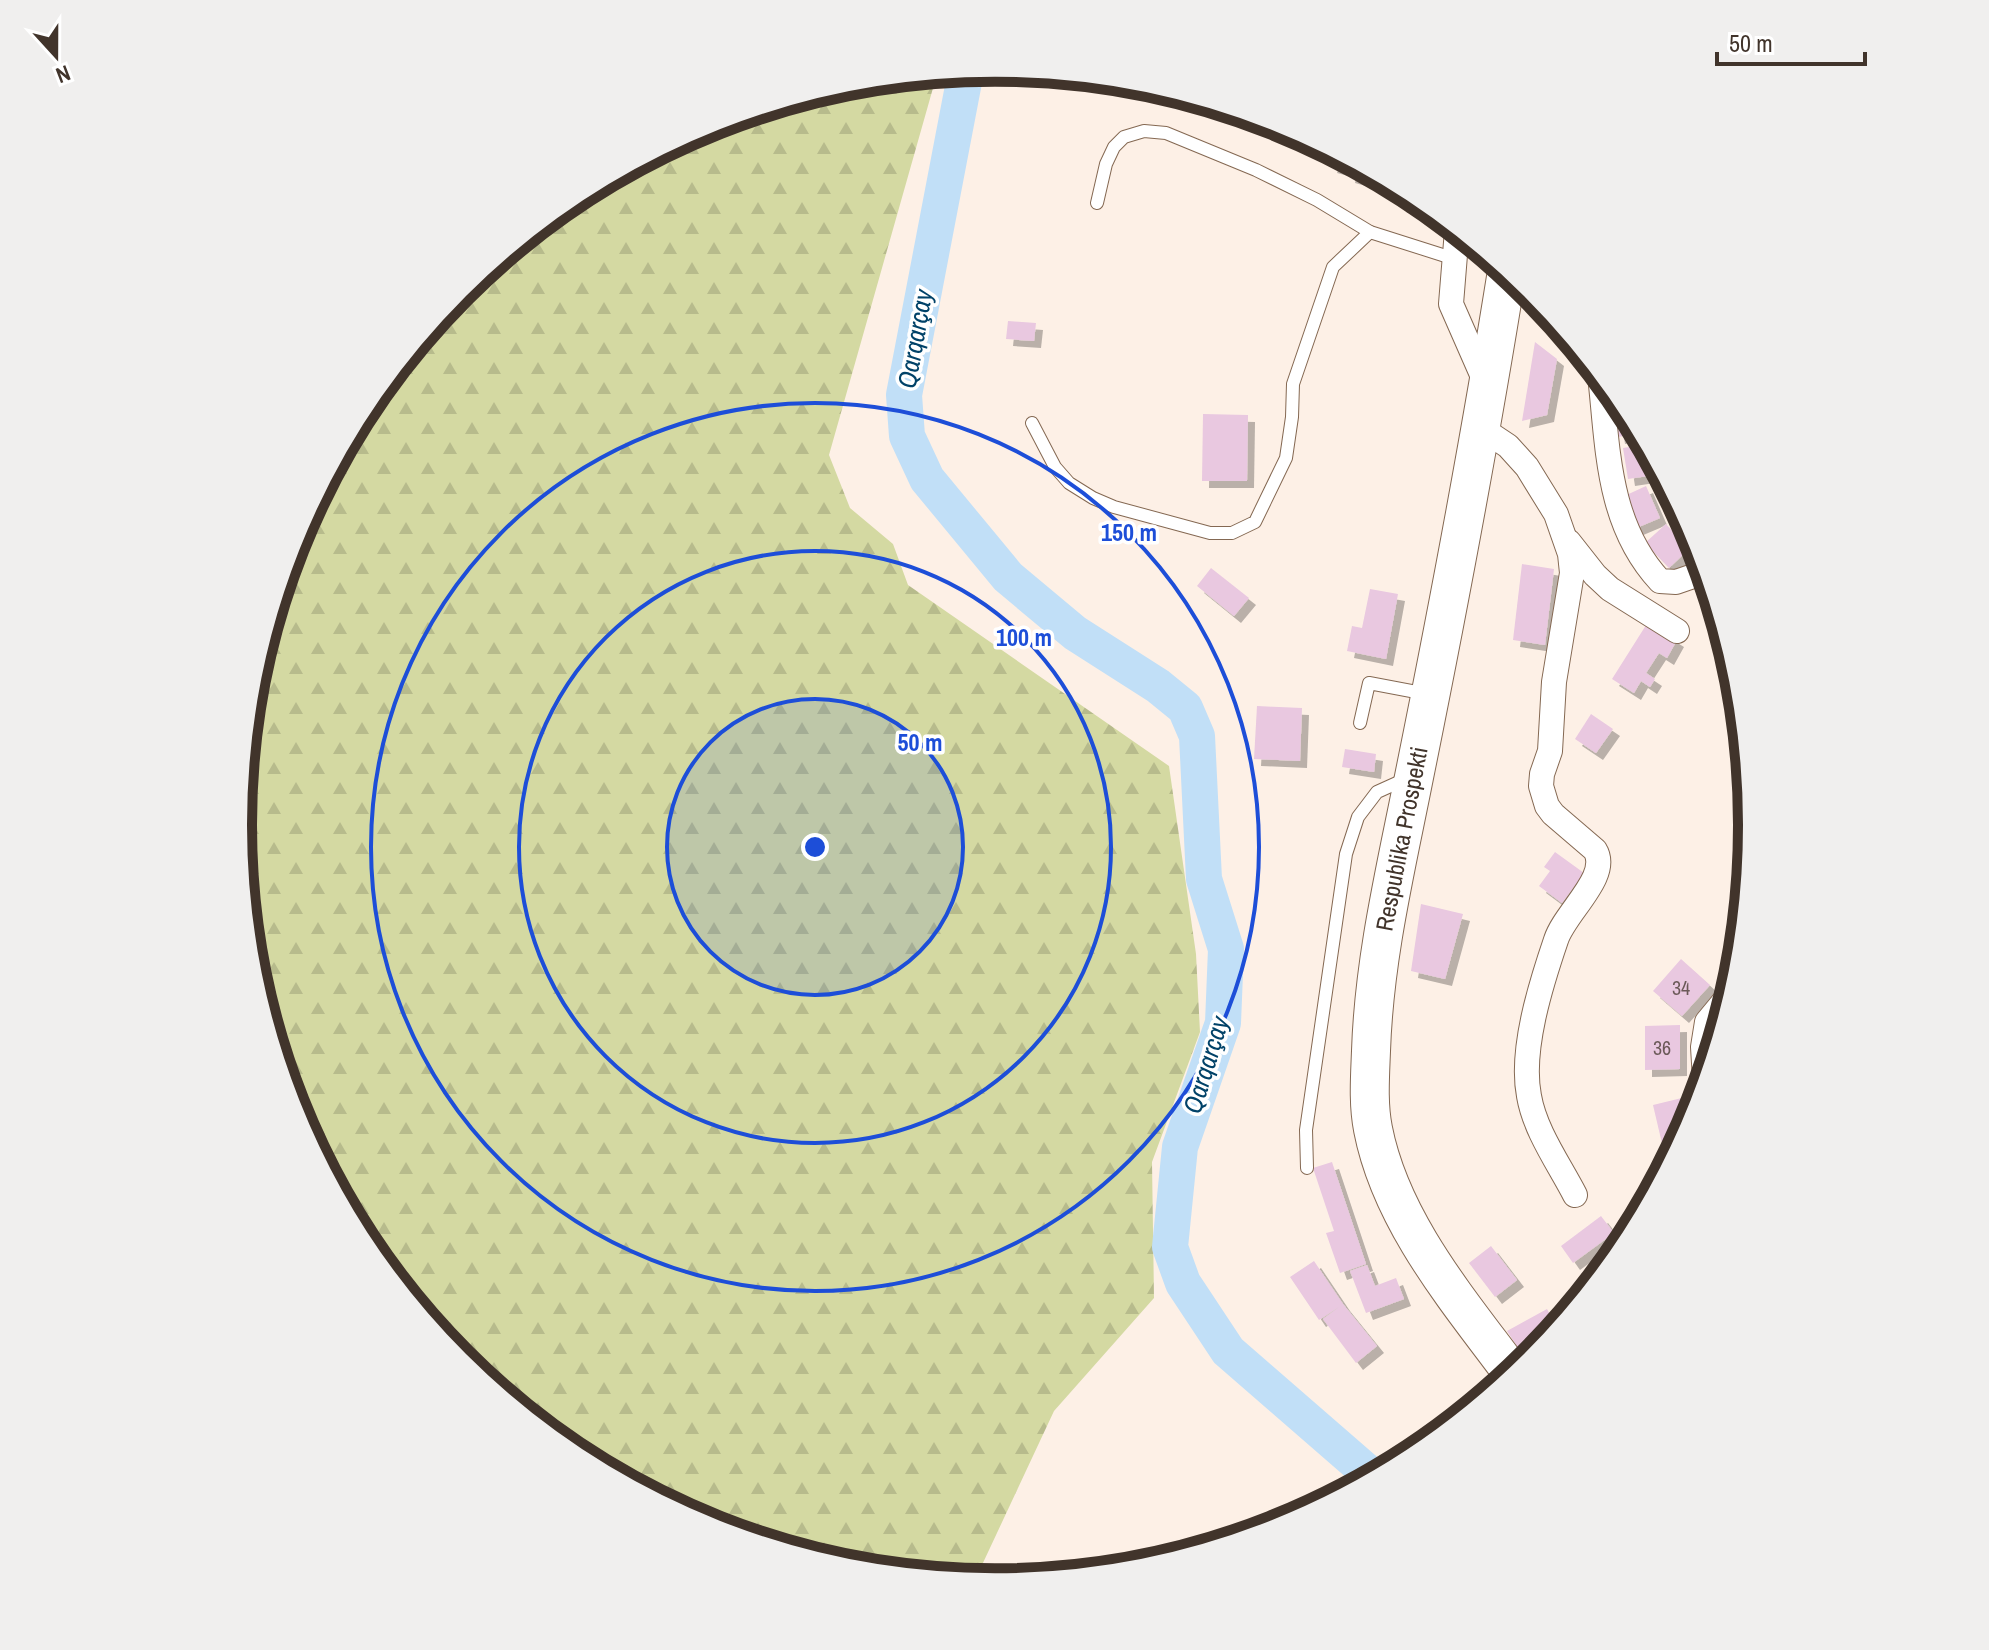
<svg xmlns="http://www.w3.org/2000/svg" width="1989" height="1650" viewBox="0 0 1989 1650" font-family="'Archivo Narrow',sans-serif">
<defs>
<pattern id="forest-firs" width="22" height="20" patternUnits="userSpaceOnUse" patternTransform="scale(2)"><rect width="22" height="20" fill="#d4d9a2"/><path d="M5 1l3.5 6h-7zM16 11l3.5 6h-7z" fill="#b7bb8c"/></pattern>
<filter id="shadow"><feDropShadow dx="7" dy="7" stdDeviation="0" flood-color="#0004"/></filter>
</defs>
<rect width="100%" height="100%" fill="#fdf0e6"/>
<path fill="url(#forest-firs)" d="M 937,74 L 829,455 L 850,508 L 893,544 L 908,585 L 1169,766 L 1196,954 L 1200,1032 L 1152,1162 L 1154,1298 L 1054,1411 L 975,1580 L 846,1567 L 704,1524 L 574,1454 L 459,1360 L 365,1245 L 295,1114 L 252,972 L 238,825 L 252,677 L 295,535 L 365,404 L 460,289 L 574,195 L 705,125 L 847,82 Z"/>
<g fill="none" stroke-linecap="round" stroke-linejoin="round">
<path stroke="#c1dff7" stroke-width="36" d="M 966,71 L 904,395 L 907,436 L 927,479 L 1008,577 L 1075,633 L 1158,686 L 1185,708 L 1197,736 L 1204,879 L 1226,949 L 1223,1023 L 1180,1147 L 1170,1247 L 1183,1283 L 1228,1351 L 1373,1477"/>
</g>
<g fill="#e9c8e0" filter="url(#shadow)">
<path d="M 1335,153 L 1369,171 L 1366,181 L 1348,176 L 1349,171 L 1330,166 Z"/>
<path d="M 1380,177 L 1422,201 L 1418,212 L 1399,205 L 1402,196 L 1377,188 Z"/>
<path d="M 1008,321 L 1036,323 L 1034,341 L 1006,339 Z"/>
<path d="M 1535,342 L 1557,359 L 1547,415 L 1522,421 Z"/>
<path d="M 1623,403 L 1639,433 L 1618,437 L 1613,405 Z"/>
<path d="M 1203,414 L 1248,415 L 1247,481 L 1202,481 Z"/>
<path d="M 1642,445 L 1648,476 L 1628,479 L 1623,448 Z"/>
<path d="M 1646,486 L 1660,518 L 1634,529 L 1620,498 Z"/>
<path d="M 1666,524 L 1689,549 L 1669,568 L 1645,543 Z"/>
<path d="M 1522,564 L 1554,569 L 1545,645 L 1513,640 Z"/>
<path d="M 1211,568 L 1249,598 L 1234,616 L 1197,586 Z"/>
<path d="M 1370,589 L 1398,594 L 1386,659 L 1347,651 L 1352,626 L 1362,628 Z"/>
<path d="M 1648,622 L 1677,640 L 1667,658 L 1659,653 L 1646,673 L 1655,679 L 1650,687 L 1641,681 L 1634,693 L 1612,679 Z"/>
<path d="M 1257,706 L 1302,708 L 1300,761 L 1254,759 Z"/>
<path d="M 1591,714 L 1613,729 L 1596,753 L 1575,739 Z"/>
<path d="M 1345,749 L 1376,754 L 1374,772 L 1342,767 Z"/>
<path d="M 1555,852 L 1584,873 L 1562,903 L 1539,886 L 1550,871 L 1544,867 Z"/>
<path d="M 1421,904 L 1463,914 L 1445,979 L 1411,971 Z"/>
<path d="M 1681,959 L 1710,985 L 1682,1016 L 1653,991 Z"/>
<path d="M 1680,1025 L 1680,1069 L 1645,1070 L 1645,1026 Z"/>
<path d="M 1690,1096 L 1694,1115 L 1675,1150 L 1664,1152 L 1653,1105 Z"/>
<path d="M 1332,1162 L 1366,1264 L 1340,1273 L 1326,1233 L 1334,1231 L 1313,1168 Z"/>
<path d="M 1601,1216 L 1614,1233 L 1573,1263 L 1561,1246 Z"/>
<path d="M 1491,1246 L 1517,1280 L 1495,1297 L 1469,1263 Z"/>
<path d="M 1314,1261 L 1343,1304 L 1377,1346 L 1356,1363 L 1323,1319 L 1339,1307 L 1319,1320 L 1290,1277 Z"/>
<path d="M 1367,1265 L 1375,1286 L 1396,1278 L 1404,1299 L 1366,1313 L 1350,1271 Z"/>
<path d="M 1547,1309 L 1557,1327 L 1520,1351 L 1507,1331 Z"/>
</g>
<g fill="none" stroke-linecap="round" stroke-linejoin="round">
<defs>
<g id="lane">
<path d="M 1097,203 L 1106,164 L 1114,147 L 1124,137 L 1144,131 L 1166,133 L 1256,170 L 1317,200 L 1370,232 L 1455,259"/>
<path d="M 1032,423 L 1055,467 L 1069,483 L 1093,498 L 1114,507 L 1210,533 L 1232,533 L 1255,522 L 1286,458 L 1292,417 L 1293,384 L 1333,267 L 1370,232"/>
<path d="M 1360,723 L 1369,683 L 1427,694"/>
<path d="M 1307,1168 L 1306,1130 L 1346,854 L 1358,817 L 1377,792 L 1408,778"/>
</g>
<g id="street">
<path d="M 1457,230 L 1451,304 L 1487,386"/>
<path d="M 1600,375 C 1608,448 1607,524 1660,581 L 1676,582 L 1705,572"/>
<path d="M 1481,428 L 1508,446 L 1527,467 L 1556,514 L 1570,554 L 1572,573 L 1554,682 L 1550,751 L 1542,774 L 1541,786 L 1547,806 L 1553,814 L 1595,850 C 1611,876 1565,912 1556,940 C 1541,984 1520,1050 1529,1096 C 1535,1131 1559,1164 1575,1195"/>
<path d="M 1569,542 L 1595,575 L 1610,589 L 1677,631"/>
<path d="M 1705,1079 L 1703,1047 L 1707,1022 L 1731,993"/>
</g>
<path id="primary" d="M 1507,271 C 1480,440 1448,609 1414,777 C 1396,868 1374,958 1371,1051 C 1370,1077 1368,1104 1373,1129 C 1391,1222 1459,1301 1513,1374"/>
</defs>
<use href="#lane" stroke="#846852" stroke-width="14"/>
<use href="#street" stroke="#846852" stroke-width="26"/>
<use href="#primary" stroke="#846852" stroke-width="40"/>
<use href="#lane" stroke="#fff" stroke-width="12"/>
<use href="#street" stroke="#fff" stroke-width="24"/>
<use href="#primary" stroke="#fff" stroke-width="38"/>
</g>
<circle cx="815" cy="847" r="148" fill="#1d4ed8" fill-opacity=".12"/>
<g fill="none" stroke="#1d4ed8" stroke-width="4">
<circle cx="815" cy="847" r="148"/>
<circle cx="815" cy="847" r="296"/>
<circle cx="815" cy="847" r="444"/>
</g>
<g text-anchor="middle" stroke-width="7" stroke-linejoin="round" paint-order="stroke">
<g font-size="20" fill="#6b5958">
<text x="1681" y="995">34</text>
<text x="1662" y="1055">36</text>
</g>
<g font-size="24" fill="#41342b" stroke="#fff">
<text transform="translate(1402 839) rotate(-79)" y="8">Respublika Prospekti</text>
</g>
<g font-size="26" font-style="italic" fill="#014268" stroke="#fff">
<text transform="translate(915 339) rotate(-80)" y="9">Qarqarçay</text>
<text transform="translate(1206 1065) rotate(-73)" y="9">Qarqarçay</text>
</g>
</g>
<path d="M0 0H1989V1650H0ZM252 825a743 743 0 1 1 1486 0a743 743 0 1 1-1486 0Z" fill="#f0efee" fill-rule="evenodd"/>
<path fill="none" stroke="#41342b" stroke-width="10" d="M252 825a743 743 0 1 1 1486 0a743 743 0 1 1-1486 0Z"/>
<circle cx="815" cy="847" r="12" fill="#1d4ed8" stroke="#fff" stroke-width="4"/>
<g font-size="24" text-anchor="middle" font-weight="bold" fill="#1d4ed8" stroke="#fff" stroke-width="7" stroke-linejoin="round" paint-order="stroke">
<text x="1129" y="541">150 m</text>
<text x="1024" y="646">100 m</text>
<text x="920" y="751">50 m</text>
</g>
<g transform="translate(56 56) rotate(159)" stroke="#ffffff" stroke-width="6" paint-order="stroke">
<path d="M0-6L14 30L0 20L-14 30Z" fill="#41342b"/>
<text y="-12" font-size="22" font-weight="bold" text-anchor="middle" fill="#41342b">N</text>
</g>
<path d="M1717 52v12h148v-12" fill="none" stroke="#41342b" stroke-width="4"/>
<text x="1729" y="52" font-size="24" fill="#41342b" stroke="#ffffff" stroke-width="6" paint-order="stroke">50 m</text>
</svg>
